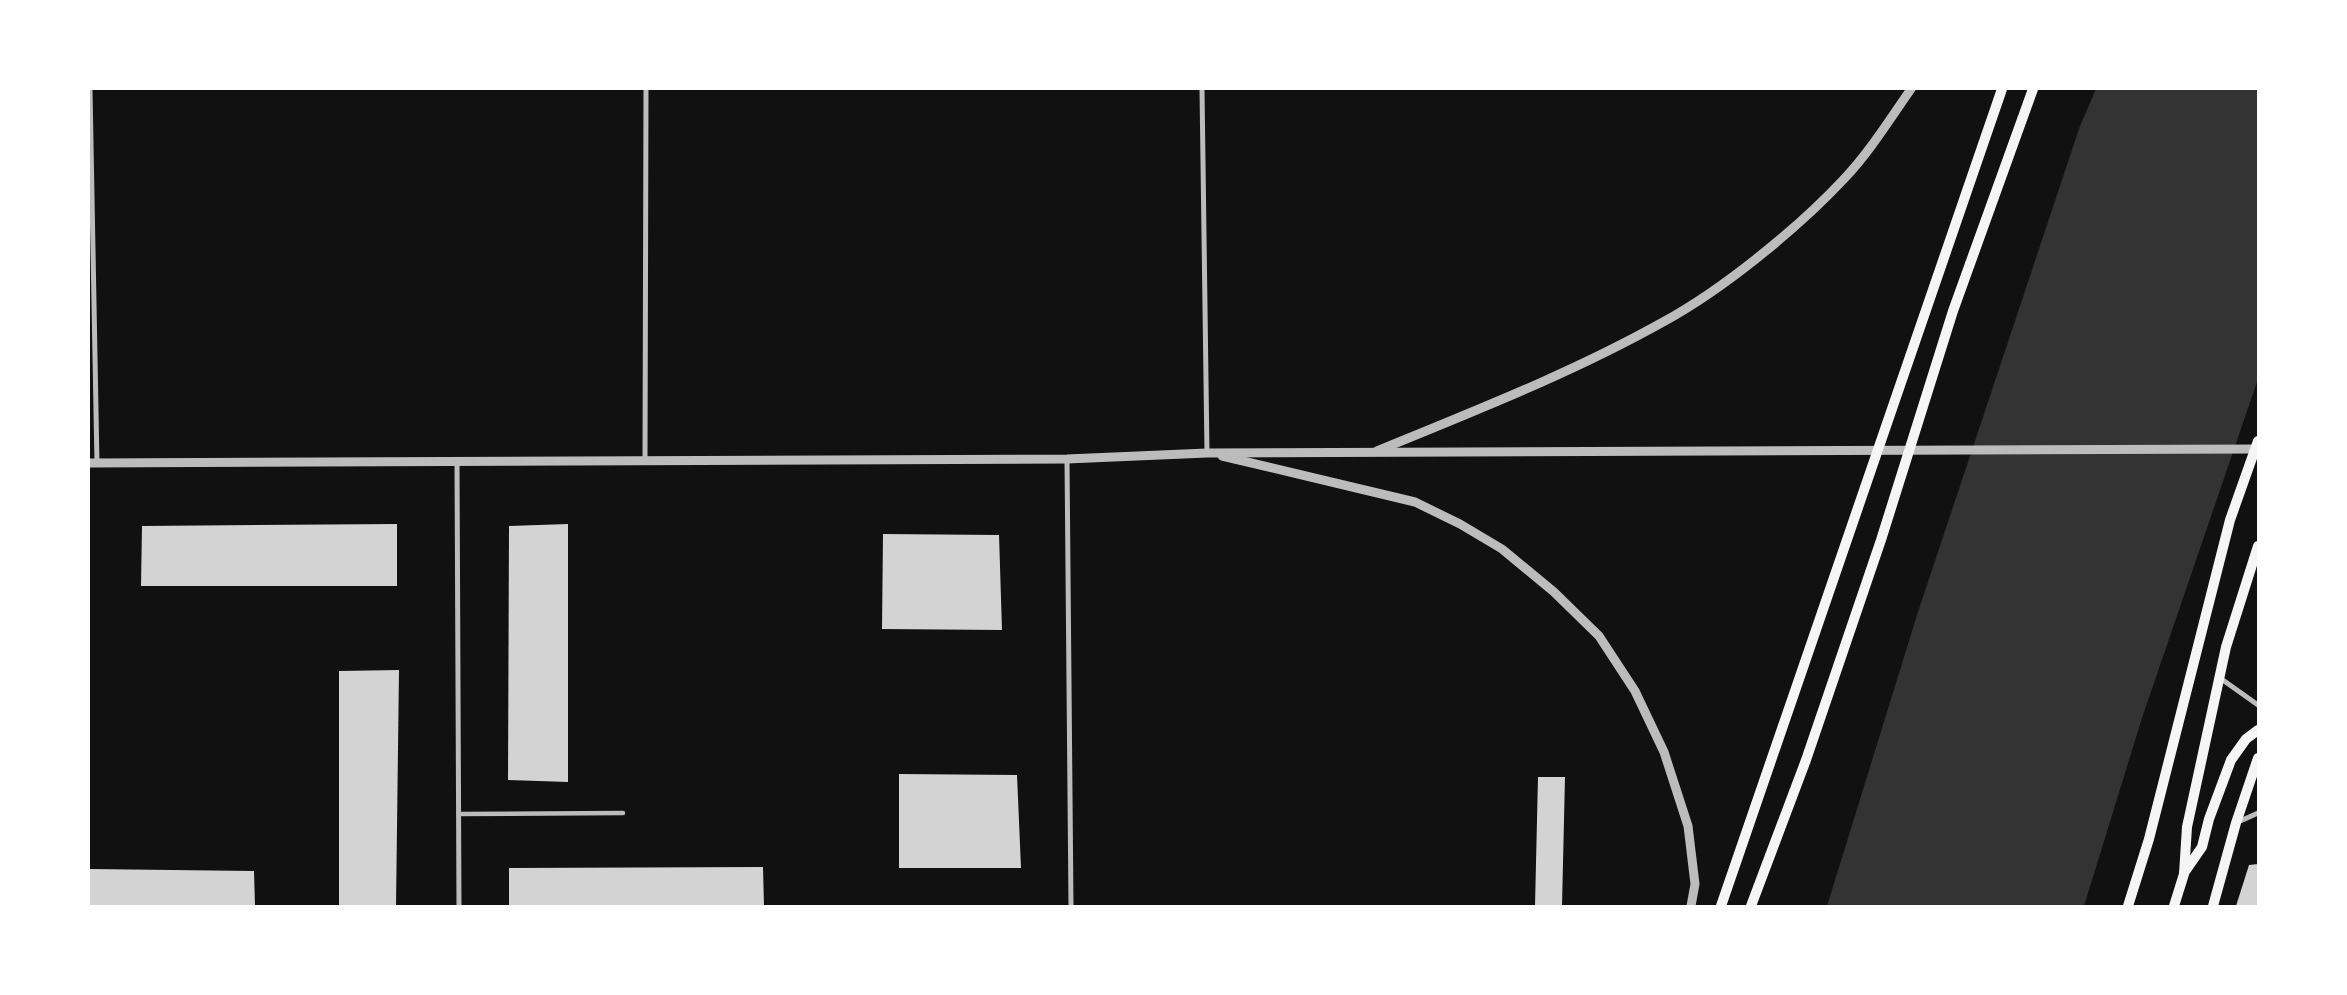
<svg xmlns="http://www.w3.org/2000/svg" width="2347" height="995" viewBox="0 0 2347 995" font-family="Commissioner,sans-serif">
<rect width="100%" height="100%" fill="#111"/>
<path fill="#333" d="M 2096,89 L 2258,89 L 2258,379 L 2142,718 L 2084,906 L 1827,906 L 1917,615 L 2080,126 Z"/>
<g fill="#d3d3d3">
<path d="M 397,524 L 397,586 L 141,586 L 142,526 Z"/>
<path d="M 568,524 L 568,782 L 508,780 L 509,526 Z"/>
<path d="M 883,534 L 999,535 L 1002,630 L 882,629 Z"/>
<path d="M 399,670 L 396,906 L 339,906 L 339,671 Z"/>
<path d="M 899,774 L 1017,775 L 1021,868 L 899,868 Z"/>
<path d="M 1538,777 L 1565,777 L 1562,906 L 1535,906 Z"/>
<path d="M 2258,864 L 2258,906 L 2236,906 L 2249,865 Z"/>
<path d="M 763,867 L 764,906 L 509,906 L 509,868 Z"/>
<path d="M 89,869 L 254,871 L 255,906 L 89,906 Z"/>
</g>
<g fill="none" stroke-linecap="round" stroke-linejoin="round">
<path stroke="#bcbcbc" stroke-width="4.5" d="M 459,814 L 623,813"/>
<g stroke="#bcbcbc" stroke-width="5">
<path d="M 90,89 L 97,464"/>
<path d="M 1202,89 L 1207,453"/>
<path d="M 1067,459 L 1071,906"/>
<path d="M 645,461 L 646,89"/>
<path d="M 457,462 L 459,906"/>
<path d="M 2220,678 L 2258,705"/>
<path d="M 2238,822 L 2258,813"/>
</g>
<g stroke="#bcbcbc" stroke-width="9">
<path d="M 1377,451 C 1474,411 1572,373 1663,322 C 1722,290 1797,229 1843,180 C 1869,153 1890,119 1911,89"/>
<path d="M 1222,456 L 1415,502 L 1460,524 L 1502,549 L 1554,592 L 1599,636 L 1635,691 L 1664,752 L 1688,826 L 1695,884 L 1691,906"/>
<path d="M 89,463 L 1067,459 L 1207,453 L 2258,449"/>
</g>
<g stroke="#f5f5f5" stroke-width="10">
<path d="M 2184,873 L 2202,847 L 2209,819 L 2231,760 L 2246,739 L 2258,730"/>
<path d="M 1721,906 L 2002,89"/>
<path d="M 1751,906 L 1806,760 L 1881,540 L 1953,311 L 2033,89"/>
<path d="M 2128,906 L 2149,839 L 2230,520 L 2258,441"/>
<path d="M 2174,906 L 2184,874 L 2187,827 L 2226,647 L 2258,546"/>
<path d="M 2213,906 L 2236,823 L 2258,758"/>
</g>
</g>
<rect width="2347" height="995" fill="none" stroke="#ffffff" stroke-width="180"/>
</svg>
